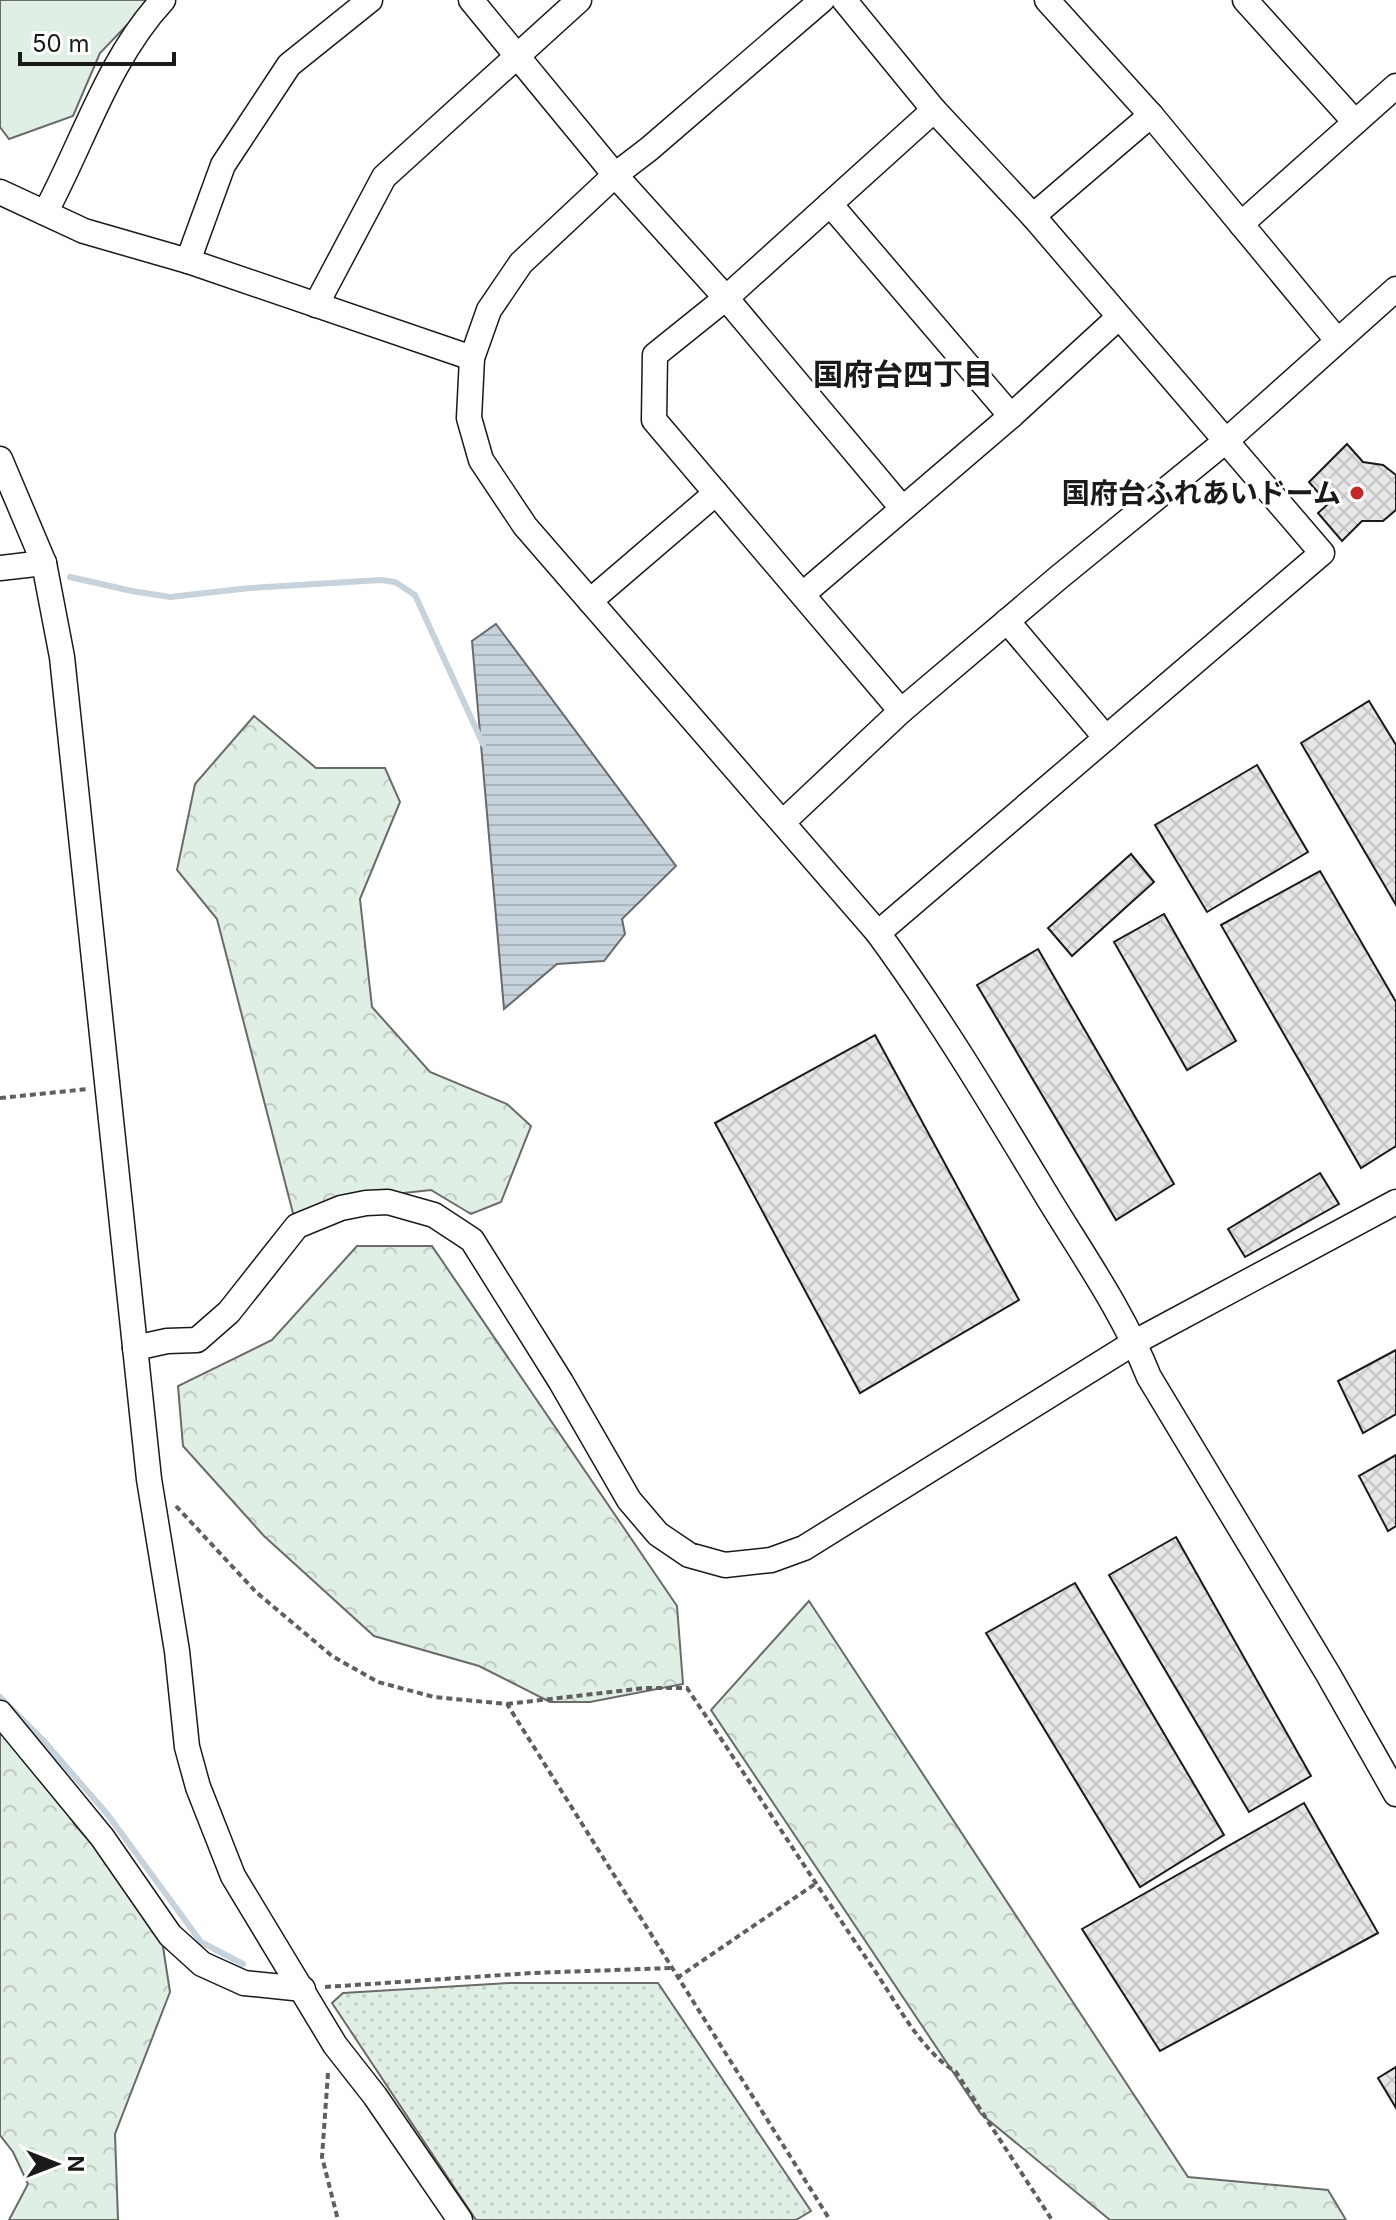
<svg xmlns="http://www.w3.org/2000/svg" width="1396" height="2220" viewBox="0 0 1396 2220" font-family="Inter,'Noto Sans JP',sans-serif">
<defs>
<pattern id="grass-dots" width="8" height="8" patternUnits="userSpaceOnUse" patternTransform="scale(2)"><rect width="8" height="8" fill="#e0efe3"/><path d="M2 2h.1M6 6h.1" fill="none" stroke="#c0ccc2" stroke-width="1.8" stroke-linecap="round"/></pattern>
<pattern id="forest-crowns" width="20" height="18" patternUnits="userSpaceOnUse" patternTransform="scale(2)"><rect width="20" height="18" fill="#e0efe3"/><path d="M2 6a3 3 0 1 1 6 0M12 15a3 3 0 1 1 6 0" fill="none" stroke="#c0ccc2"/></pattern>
<pattern id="water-rules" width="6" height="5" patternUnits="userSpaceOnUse" patternTransform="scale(2)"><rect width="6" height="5" fill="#c6d2dc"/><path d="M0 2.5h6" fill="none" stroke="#aab4bc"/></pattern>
<pattern id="building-cross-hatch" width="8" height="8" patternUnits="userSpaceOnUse" patternTransform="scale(2)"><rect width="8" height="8" fill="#e6e6e6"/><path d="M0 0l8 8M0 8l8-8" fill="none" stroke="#c5c5c5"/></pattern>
</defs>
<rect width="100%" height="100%" fill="#fff"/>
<path fill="url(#grass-dots)" stroke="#6a6a6a" stroke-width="2" d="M 509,1983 L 658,1983 L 811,2211 L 796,2220 L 476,2220 L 332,2003 L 343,1993 Z"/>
<g fill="url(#forest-crowns)" stroke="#6a6a6a" stroke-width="2">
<path d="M 254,716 L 316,768 L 385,768 L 400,802 L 360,899 L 372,1007 L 430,1072 L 507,1104 L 531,1126 L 501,1202 L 471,1214 L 431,1190 L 349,1199 L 294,1217 L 217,919 L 177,870 L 195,784 Z"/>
<path d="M 357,1246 L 432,1246 L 677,1606 L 683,1684 L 590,1702 L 550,1702 L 479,1666 L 374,1636 L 264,1536 L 183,1446 L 178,1386 L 272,1340 Z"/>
<path d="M 809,1601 L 1188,2177 L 1328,2190 L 1346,2220 L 1110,2220 L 981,2114 L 711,1710 Z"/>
<path d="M 0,1717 L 76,1826 L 159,1921 L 170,1992 L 115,2134 L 118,2220 L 9,2220 L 28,2184 L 13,2152 L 0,2135 Z"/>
</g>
<path fill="#e0efe3" stroke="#6a6a6a" stroke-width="2" d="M 0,0 L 151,0 L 100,53 L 73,116 L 9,139 L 0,127 Z"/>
<path fill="url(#water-rules)" stroke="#6a6a6a" stroke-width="2" d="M 496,624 L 676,866 L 622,919 L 625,934 L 604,961 L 557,964 L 504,1009 L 472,641 Z"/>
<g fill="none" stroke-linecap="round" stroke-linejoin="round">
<g stroke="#c6d2dc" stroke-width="6">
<path d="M 70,577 L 132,591 L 170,597 L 250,588 L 381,580 L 395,582 L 415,595 L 483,744"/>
<path d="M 0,1697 L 43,1740 L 108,1815 L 201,1942 L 243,1964"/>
</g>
</g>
<g fill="url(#building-cross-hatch)" stroke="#1a1a1a" stroke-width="2">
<path d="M 1347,444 L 1363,462 L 1383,465 L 1396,475 L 1396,510 L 1383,521 L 1362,521 L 1342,541 L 1318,513 L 1328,504 L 1309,482 Z"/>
<path d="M 1369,701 L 1396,745 L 1396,905 L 1301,743 Z"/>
<path d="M 1257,765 L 1308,852 L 1207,912 L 1155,825 Z"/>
<path d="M 1131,854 L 1154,882 L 1072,956 L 1048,928 Z"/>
<path d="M 1320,871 L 1396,1002 L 1396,1146 L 1361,1168 L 1221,925 Z"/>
<path d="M 1164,914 L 1236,1041 L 1187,1070 L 1114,942 Z"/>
<path d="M 1038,949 L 1174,1184 L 1116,1220 L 977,985 Z"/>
<path d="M 875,1035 L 1019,1300 L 860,1393 L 715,1123 Z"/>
<path d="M 1320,1173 L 1339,1204 L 1245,1257 L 1228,1229 Z"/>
<path d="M 1396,1350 L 1396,1414 L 1363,1433 L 1338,1381 Z"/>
<path d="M 1396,1455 L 1396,1526 L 1388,1531 L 1359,1476 Z"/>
<path d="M 1176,1537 L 1311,1776 L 1249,1812 L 1109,1575 Z"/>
<path d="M 1075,1583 L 1224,1835 L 1140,1887 L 986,1633 Z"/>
<path d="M 1304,1803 L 1378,1933 L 1160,2051 L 1082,1929 Z"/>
<path d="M 1396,2067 L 1396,2108 L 1378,2078 Z"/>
</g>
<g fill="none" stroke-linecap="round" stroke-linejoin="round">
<defs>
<g id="minor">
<path d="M 471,0 L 615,175 L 726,298 L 902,508"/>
<path d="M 822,0 L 649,149 L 615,175 L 521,263 L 489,310 L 472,358 L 469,418 L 481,460 L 525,526 L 878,933 C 941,1019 995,1110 1050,1201 C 1085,1258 1124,1314 1149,1377 L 1328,1674 L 1396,1794"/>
<path d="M 844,0 L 934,110 L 1033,216 L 1322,553 L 878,933"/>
<path d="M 1047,0 L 1151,115 L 1337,340"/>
<path d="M 1245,0 L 1355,122"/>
<path d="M 0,192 L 84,231 L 188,261 L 472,358"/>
<path d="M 830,204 L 1011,416"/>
<path d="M 45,213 C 83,143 108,59 163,0"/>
<path d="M 1033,216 L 1151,115"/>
<path d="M 1241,224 L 1396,86"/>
<path d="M 188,261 L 223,165 L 289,65 L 370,0"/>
<path d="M 316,305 L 384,177 L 579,0"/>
<path d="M 0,459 L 44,563 L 62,657 L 149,1479 L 177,1651 L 187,1747 L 198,1787 L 233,1876 L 335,2045 L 375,2096 L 460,2220"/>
<path d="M 0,568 L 44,563"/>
<path d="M 803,594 L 1011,416 L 1119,317"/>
<path d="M 590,601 L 716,493"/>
<path d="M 1007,621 L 1106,738"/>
<path d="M 901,711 L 654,420 L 655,355 L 726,298 L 934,110"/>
<path d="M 783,822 L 901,711 L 1058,578 L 1227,440 L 1396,289"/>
<path d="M 135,1348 L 167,1341 L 197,1340 L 229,1312 L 297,1226 L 341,1208 L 366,1203 L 388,1202 L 434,1215 L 472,1240 L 561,1382 L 629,1500 L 658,1534 L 689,1555 L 725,1565 L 771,1560 L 804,1548 L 1135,1342 L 1396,1202"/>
<path d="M 0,1713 L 102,1837 L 170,1935 L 202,1964 L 244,1983 L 303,1989"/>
</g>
</defs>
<use href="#minor" stroke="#1a1a1a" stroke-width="27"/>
<g stroke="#5f5f5f" stroke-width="4" stroke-dasharray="6 4" stroke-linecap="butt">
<path d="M 0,1098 L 88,1089"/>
<path d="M 176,1506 L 256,1592 L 332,1656 L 378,1682 L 434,1697 L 507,1704 L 830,2220"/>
<path d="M 507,1704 L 645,1688 L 687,1688 C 750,1781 809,1875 873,1968 C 897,2003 919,2049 956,2072 L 1052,2220"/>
<path d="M 677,1978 L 815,1884"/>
<path d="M 325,1987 L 532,1973 L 671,1968"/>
<path d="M 328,2073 L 322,2157 L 338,2220"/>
</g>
<use href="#minor" stroke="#fff" stroke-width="24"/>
</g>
<circle fill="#c62828" stroke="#fff" stroke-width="3" cx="1357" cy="493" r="8"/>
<g text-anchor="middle" stroke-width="6" stroke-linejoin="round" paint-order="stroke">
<g font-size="28" font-weight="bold" fill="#1a1a1a" stroke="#fff" text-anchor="end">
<text x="1341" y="503">国府台ふれあいドーム</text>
</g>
<g font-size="30" font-weight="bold" fill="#1a1a1a" stroke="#fff">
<text x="903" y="385">国府台四丁目</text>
</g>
</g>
<g transform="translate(56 2164) rotate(90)" stroke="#ffffff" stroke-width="6" paint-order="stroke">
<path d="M0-6L14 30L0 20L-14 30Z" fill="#1a1a1a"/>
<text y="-12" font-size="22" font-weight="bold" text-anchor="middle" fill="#1a1a1a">N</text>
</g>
<path d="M20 52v12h154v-12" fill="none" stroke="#1a1a1a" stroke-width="4"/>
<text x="32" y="52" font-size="24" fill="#1a1a1a" stroke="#ffffff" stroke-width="6" paint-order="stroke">50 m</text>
</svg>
